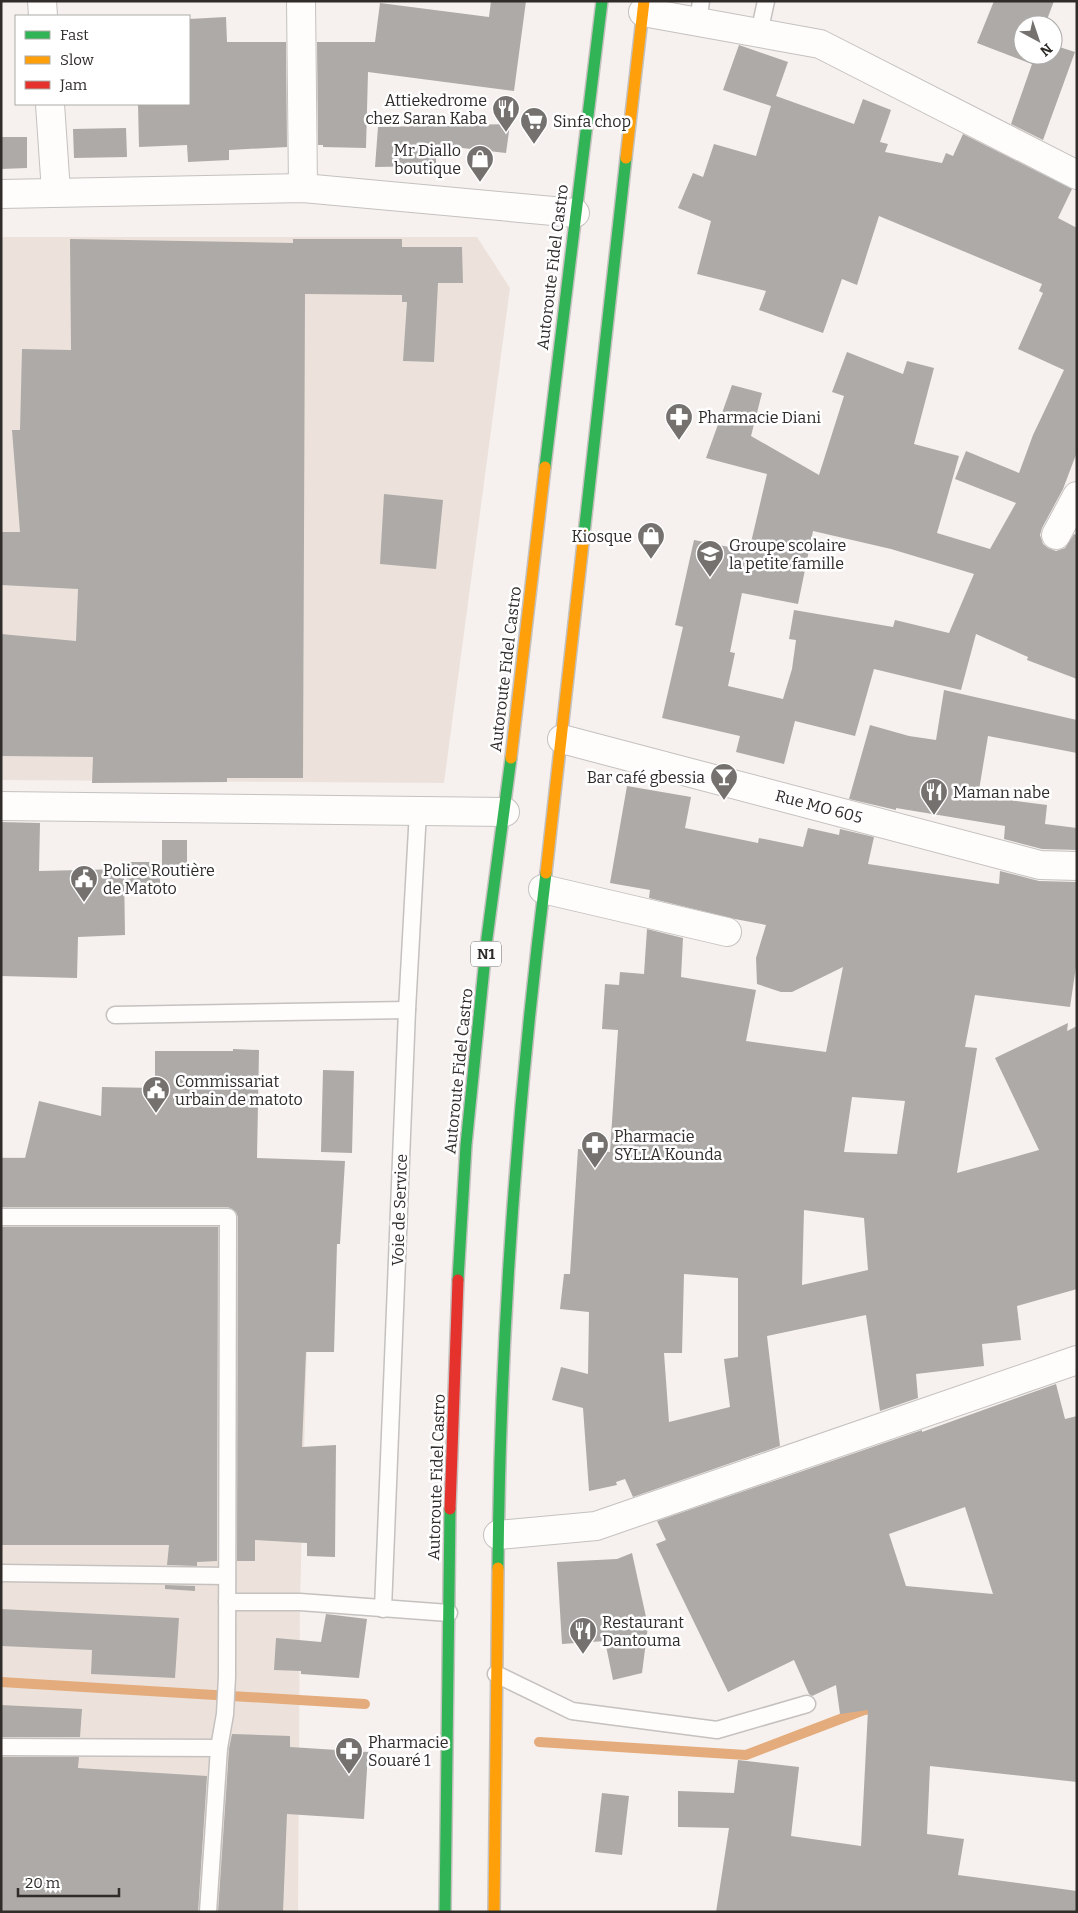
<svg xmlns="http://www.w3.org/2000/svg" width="1078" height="1913" viewBox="0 0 1078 1913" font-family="Bitter,serif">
<rect width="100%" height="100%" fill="#f6f1ee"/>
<g fill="#ece2db">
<path d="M 1,237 L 477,237 L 510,288 L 444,783 L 1,780 Z"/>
<path d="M 1,1157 L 312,1160 L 300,1602 L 298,1912 L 1,1912 Z"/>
</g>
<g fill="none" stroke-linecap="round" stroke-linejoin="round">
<g stroke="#e4ac7c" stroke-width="10">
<path d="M 1,1682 L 365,1704"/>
<path d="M 539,1742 L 746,1755 L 864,1710 L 873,1709"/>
</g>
</g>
<g fill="#adaaa7" fill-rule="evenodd">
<path d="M 491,1 L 526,1 L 514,91 L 368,72 L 366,148 L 323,147 L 323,145 L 318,145 L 317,42 L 375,42 L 380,3 L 489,17 Z"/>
<path d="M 994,1 L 1054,1 L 1045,25 L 1023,25 L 1023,55 L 1053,55 L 1053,45 L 1075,52 L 1043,140 L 1011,124 L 1032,64 L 977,43 Z"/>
<path d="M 226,17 L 227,42 L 286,42 L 287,147 L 229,150 L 229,160 L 188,162 L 187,145 L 139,147 L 138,104 L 189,104 L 189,19 Z"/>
<path d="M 739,45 L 788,62 L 776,96 L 854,124 L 863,99 L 891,110 L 880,142 L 888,144 L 885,152 L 942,163 L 946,153 L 953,156 L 963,134 L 1072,189 L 1058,218 L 1077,228 L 1077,452 L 1063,489 L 1042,528 L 1040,535 L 1043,544 L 1048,548 L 1056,551 L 1065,548 L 1074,534 L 1077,535 L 1077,679 L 1027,660 L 1028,657 L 976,634 L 961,690 L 874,669 L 855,736 L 795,721 L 784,764 L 736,752 L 740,736 L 662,718 L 683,627 L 675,625 L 694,540 L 749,551 L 767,474 L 706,458 L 732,385 L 762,393 L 751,436 L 819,475 L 844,396 L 832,392 L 847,352 L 903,374 L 907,361 L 934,368 L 914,444 L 959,456 L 937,533 L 990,549 L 1016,503 L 955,479 L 966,451 L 1019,473 L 1033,435 L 1064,370 L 1018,349 L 1043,293 L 1039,291 L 1042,284 L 879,216 L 857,285 L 842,279 L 823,333 L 759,310 L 766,291 L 697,274 L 711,221 L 678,208 L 693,173 L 703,177 L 714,144 L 756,156 L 771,106 L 723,90 ZM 813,531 L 891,549 L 974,574 L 949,633 L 895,620 L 893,627 L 794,610 L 789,639 L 796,640 L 792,669 L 783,699 L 728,686 L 735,653 L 730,652 L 742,593 L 798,604 Z"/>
<path d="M 510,124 L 506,153 L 436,145 L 436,166 L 375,167 L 378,127 Z"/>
<path d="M 126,128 L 127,157 L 74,158 L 73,129 Z"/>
<path d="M 1,137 L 27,137 L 27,168 L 1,169 Z"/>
<path d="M 70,239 L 293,243 L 293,239 L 402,239 L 402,247 L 462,247 L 463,283 L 438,283 L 434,362 L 403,361 L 407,302 L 402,302 L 402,295 L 305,294 L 303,778 L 227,778 L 227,782 L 92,783 L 93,757 L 1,756 L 1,634 L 76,641 L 78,589 L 1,585 L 1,532 L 20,532 L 12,430 L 20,430 L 22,349 L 71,350 Z"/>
<path d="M 384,494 L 443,500 L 436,569 L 380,564 Z"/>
<path d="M 944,690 L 1077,720 L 1077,753 L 988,736 L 978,796 L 1047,805 L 1045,824 L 1077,828 L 1077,850 L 1042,849 L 1004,839 L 1005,826 L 896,808 L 896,810 L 849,799 L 870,725 L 909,736 L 936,740 Z"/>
<path d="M 627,786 L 691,797 L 685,828 L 758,843 L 759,838 L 803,847 L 808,828 L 839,835 L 840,829 L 874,837 L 868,864 L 999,884 L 1000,871 L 1039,881 L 1077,882 L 1077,960 L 1070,1007 L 975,995 L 965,1047 L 977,1048 L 957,1173 L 1039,1150 L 995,1058 L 1068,1023 L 1067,1031 L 1077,1026 L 1077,1289 L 1017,1306 L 1021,1340 L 982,1344 L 984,1366 L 916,1374 L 918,1398 L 880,1411 L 866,1315 L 767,1336 L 780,1446 L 633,1497 L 625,1479 L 616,1482 L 617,1485 L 589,1491 L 583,1408 L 552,1400 L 561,1367 L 588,1374 L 589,1312 L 560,1309 L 564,1274 L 570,1274 L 578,1149 L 610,1152 L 618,1030 L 602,1029 L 605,984 L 619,985 L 620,972 L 644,974 L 647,929 L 683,938 L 681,977 L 756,990 L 746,1041 L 826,1052 L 843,967 L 792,992 L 781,992 L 757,984 L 756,958 L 766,925 L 735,919 L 649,898 L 650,890 L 610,883 ZM 852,1097 L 905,1101 L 897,1154 L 844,1152 ZM 804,1210 L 864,1218 L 868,1270 L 802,1285 ZM 684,1274 L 738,1278 L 738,1357 L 724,1359 L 730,1407 L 669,1422 L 664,1353 L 682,1353 Z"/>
<path d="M 1,822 L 40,823 L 39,871 L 124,869 L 125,935 L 78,937 L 77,978 L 1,976 Z"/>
<rect x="162" y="840" width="25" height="33"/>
<path d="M 127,862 L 160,862 L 160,890 L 126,889 Z"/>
<path d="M 233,1049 L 259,1050 L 257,1158 L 345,1161 L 340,1244 L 337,1244 L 334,1352 L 306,1352 L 302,1447 L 336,1445 L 335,1557 L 307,1556 L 307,1543 L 255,1540 L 255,1561 L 237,1561 L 238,1217 L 236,1212 L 228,1207 L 1,1207 L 1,1158 L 25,1158 L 39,1101 L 101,1116 L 102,1087 L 155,1088 L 155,1051 L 233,1051 Z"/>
<path d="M 323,1070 L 354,1071 L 352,1153 L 321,1152 Z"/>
<path d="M 1,1227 L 218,1227 L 217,1561 L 197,1562 L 197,1566 L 167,1565 L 169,1545 L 1,1545 Z"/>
<path d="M 1056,1384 L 1065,1419 L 1077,1416 L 1077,1782 L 930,1766 L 927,1834 L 964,1839 L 958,1875 L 1077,1891 L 1077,1912 L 716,1912 L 729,1828 L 678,1827 L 678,1791 L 734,1793 L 738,1760 L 799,1767 L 791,1836 L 861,1846 L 868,1710 L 840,1714 L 836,1685 L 812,1696 L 809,1694 L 794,1660 L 728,1692 L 656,1544 L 666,1540 L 657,1521 L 922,1430 L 922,1432 ZM 965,1507 L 993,1594 L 906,1586 L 889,1534 Z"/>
<path d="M 632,1553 L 648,1626 L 642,1673 L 613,1680 L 605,1641 L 562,1644 L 557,1562 L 617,1559 Z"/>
<path d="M 165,1585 L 195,1586 L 195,1591 L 165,1589 Z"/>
<path d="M 1,1609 L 179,1618 L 175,1678 L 91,1674 L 92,1650 L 1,1646 Z"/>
<path d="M 326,1614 L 367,1619 L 359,1678 L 301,1674 L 301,1671 L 274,1670 L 276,1638 L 321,1642 Z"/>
<path d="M 1,1705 L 82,1709 L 80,1737 L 1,1737 Z"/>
<path d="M 232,1734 L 290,1736 L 290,1747 L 368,1752 L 364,1819 L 287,1814 L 283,1912 L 218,1912 L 229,1749 Z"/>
<path d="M 1,1757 L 79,1757 L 78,1768 L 207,1776 L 198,1912 L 1,1912 Z"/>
<path d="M 602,1793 L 629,1796 L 622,1855 L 595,1852 Z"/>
</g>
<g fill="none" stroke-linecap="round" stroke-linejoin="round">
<defs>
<g id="lane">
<path d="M 698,21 L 701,1"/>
<path d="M 759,33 L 766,1"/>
<path d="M 115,1015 L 407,1010"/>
<path d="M 1,1217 L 228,1217 L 227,1677 L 225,1714 L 219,1748 L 208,1912"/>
<path d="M 1,1573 L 227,1576"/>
<path d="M 227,1602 L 300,1602 L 449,1613"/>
<path d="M 383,1609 L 407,1010 L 418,811"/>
<path d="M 496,1674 L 572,1711 L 717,1730 L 807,1704"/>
<path d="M 1,1747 L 219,1748"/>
</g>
<g id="street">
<path d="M 42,1 L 43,16"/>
<path d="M 301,1 L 303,188"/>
<path d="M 643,12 L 820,44 L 1077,175"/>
<path d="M 50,104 L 56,192"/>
<path d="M 1,194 L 303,188 L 575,213"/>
<path d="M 1056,535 L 1077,496"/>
<path d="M 562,739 L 1040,865 L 1077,866"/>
<path d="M 1,806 L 505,812"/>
<path d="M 543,889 L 727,932"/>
<path d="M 498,1535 L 596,1526 L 1077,1360"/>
</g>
<g id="fast">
<path d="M 545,467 L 602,1"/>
<path d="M 584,534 L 626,158"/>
<path d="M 458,1280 L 466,1145 L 487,938 L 511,758"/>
<path d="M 498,1568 C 500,1336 517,1104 546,873"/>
<path d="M 445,1912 L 450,1509"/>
</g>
<g id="slow">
<path d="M 626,158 L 644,1"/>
<path d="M 511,758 L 545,467"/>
<path d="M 546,873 L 584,534"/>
<path d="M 494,1912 L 498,1568"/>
</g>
<path id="jam" d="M 450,1509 L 458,1280"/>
</defs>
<use href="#lane" stroke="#c4c1bf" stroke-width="19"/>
<use href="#street" stroke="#c4c1bf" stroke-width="30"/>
<use href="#fast" stroke="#c4c1bf" stroke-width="14"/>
<use href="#slow" stroke="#c4c1bf" stroke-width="14"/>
<use href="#jam" stroke="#c4c1bf" stroke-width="14"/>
<use href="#lane" stroke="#fefdfc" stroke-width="16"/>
<use href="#street" stroke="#fefdfc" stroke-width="28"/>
<use href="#fast" stroke="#30b455" stroke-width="11"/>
<use href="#slow" stroke="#ff9f0a" stroke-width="11"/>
<use href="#jam" stroke="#e5322d" stroke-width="11"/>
</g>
<defs>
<symbol id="restaurant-pin" viewBox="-11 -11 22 30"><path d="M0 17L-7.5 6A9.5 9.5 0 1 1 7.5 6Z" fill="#75716e" stroke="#fff"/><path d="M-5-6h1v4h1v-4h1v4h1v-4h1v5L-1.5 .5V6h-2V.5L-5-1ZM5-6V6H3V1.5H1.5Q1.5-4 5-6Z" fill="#fff"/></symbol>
<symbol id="supermarket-pin" viewBox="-11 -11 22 30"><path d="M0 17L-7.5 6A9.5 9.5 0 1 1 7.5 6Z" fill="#75716e" stroke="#fff"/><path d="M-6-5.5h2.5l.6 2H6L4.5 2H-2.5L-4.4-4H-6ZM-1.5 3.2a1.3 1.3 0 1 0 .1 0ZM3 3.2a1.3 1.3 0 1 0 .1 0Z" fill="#fff"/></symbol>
<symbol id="shop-pin" viewBox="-11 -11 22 30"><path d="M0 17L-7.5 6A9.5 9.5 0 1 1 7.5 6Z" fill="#75716e" stroke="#fff"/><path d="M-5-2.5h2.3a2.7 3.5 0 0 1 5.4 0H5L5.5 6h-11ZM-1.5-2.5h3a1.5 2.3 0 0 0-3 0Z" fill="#fff"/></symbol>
<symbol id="pharmacy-pin" viewBox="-11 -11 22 30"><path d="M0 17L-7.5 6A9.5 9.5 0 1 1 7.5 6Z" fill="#75716e" stroke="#fff"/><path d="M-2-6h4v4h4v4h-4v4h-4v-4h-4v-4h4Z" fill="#fff"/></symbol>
<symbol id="school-pin" viewBox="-11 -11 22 30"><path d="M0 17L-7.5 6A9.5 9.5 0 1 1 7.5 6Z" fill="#75716e" stroke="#fff"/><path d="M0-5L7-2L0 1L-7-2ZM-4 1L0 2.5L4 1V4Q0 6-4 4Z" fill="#fff"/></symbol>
<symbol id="bar-pin" viewBox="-11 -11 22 30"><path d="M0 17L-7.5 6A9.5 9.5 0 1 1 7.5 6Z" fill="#75716e" stroke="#fff"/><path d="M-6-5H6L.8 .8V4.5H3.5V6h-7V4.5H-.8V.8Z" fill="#fff"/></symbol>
<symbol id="civic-pin" viewBox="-11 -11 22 30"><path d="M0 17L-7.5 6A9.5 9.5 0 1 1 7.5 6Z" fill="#75716e" stroke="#fff"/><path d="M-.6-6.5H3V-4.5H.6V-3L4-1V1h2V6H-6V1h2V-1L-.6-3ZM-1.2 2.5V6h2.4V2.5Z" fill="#fff"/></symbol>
</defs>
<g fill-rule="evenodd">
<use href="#restaurant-pin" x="490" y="93" width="32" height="43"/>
<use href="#supermarket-pin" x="518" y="105" width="32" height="43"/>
<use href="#shop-pin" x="464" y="143" width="32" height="43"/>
<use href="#pharmacy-pin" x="663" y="401" width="32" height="43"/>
<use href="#shop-pin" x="635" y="520" width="32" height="43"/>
<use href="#school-pin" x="694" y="538" width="32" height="43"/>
<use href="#bar-pin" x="708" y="761" width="32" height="43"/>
<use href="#restaurant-pin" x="918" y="776" width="32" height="43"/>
<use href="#civic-pin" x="68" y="863" width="32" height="43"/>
<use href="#civic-pin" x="140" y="1074" width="32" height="43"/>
<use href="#pharmacy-pin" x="579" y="1129" width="32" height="43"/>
<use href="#restaurant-pin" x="567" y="1615" width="32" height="43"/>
<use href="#pharmacy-pin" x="333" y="1735" width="32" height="43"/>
</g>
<g text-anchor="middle" stroke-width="5" stroke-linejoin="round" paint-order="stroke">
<rect fill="#fff" stroke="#6d6b69" stroke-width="1" x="471" y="941.5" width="30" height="25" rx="4"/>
<g font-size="15" font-weight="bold" fill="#2f2c29">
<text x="486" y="959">N1</text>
</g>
<g font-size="16" fill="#2f2c29" stroke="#fff" text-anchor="start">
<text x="487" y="106" text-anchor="end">Attiekedrome<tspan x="487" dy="18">chez Saran Kaba</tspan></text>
<text x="553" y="127">Sinfa chop</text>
<text x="461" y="156" text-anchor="end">Mr Diallo<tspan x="461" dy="18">boutique</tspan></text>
<text x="698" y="423">Pharmacie Diani</text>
<text x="632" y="542" text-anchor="end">Kiosque</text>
<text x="729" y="551">Groupe scolaire<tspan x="729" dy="18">la petite famille</tspan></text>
<text x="705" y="783" text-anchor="end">Bar café gbessia</text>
<text x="953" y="798">Maman nabe</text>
<text x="103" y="876">Police Routière<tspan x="103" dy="18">de Matoto</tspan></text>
<text x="175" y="1087">Commissariat<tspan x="175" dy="18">urbain de matoto</tspan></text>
<text x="614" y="1142">Pharmacie<tspan x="614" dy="18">SYLLA Kounda</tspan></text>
<text x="602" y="1628">Restaurant<tspan x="602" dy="18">Dantouma</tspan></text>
<text x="368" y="1748">Pharmacie<tspan x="368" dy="18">Souaré 1</tspan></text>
</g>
<g font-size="16" fill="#2f2c29" stroke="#fff">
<text transform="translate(552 267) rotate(-83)" y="6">Autoroute Fidel Castro</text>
<text transform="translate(505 669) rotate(-83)" y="6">Autoroute Fidel Castro</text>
<text transform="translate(819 806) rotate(15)" y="6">Rue MO 605</text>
<text transform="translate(458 1071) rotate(-84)" y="6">Autoroute Fidel Castro</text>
<text transform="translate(399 1210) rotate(-88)" y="6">Voie de Service</text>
<text transform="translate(436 1477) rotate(-88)" y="6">Autoroute Fidel Castro</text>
</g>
</g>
<rect width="1078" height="1913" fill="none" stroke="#2f2c29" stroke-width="5"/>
<rect x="15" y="15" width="175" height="90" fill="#ffffff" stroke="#acaba9"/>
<rect x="25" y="31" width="25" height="8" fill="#30b455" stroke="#acaba9"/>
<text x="60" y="40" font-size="15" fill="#2f2c29">Fast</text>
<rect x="25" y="56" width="25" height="8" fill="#ff9f0a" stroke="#acaba9"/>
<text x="60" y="65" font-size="15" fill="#2f2c29">Slow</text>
<rect x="25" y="81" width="25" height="8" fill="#e5322d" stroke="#acaba9"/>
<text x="60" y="90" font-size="15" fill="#2f2c29">Jam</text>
<g transform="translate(1038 40) rotate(140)"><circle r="24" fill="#ffffff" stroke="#acaba9"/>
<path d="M0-4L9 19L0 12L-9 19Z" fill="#75716e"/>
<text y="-8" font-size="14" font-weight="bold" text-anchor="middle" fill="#2f2c29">N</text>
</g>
<path d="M18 1888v8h101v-8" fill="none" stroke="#2f2c29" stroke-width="2.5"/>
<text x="25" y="1888" font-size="15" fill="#2f2c29" stroke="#ffffff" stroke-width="4" paint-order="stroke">20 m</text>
</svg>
